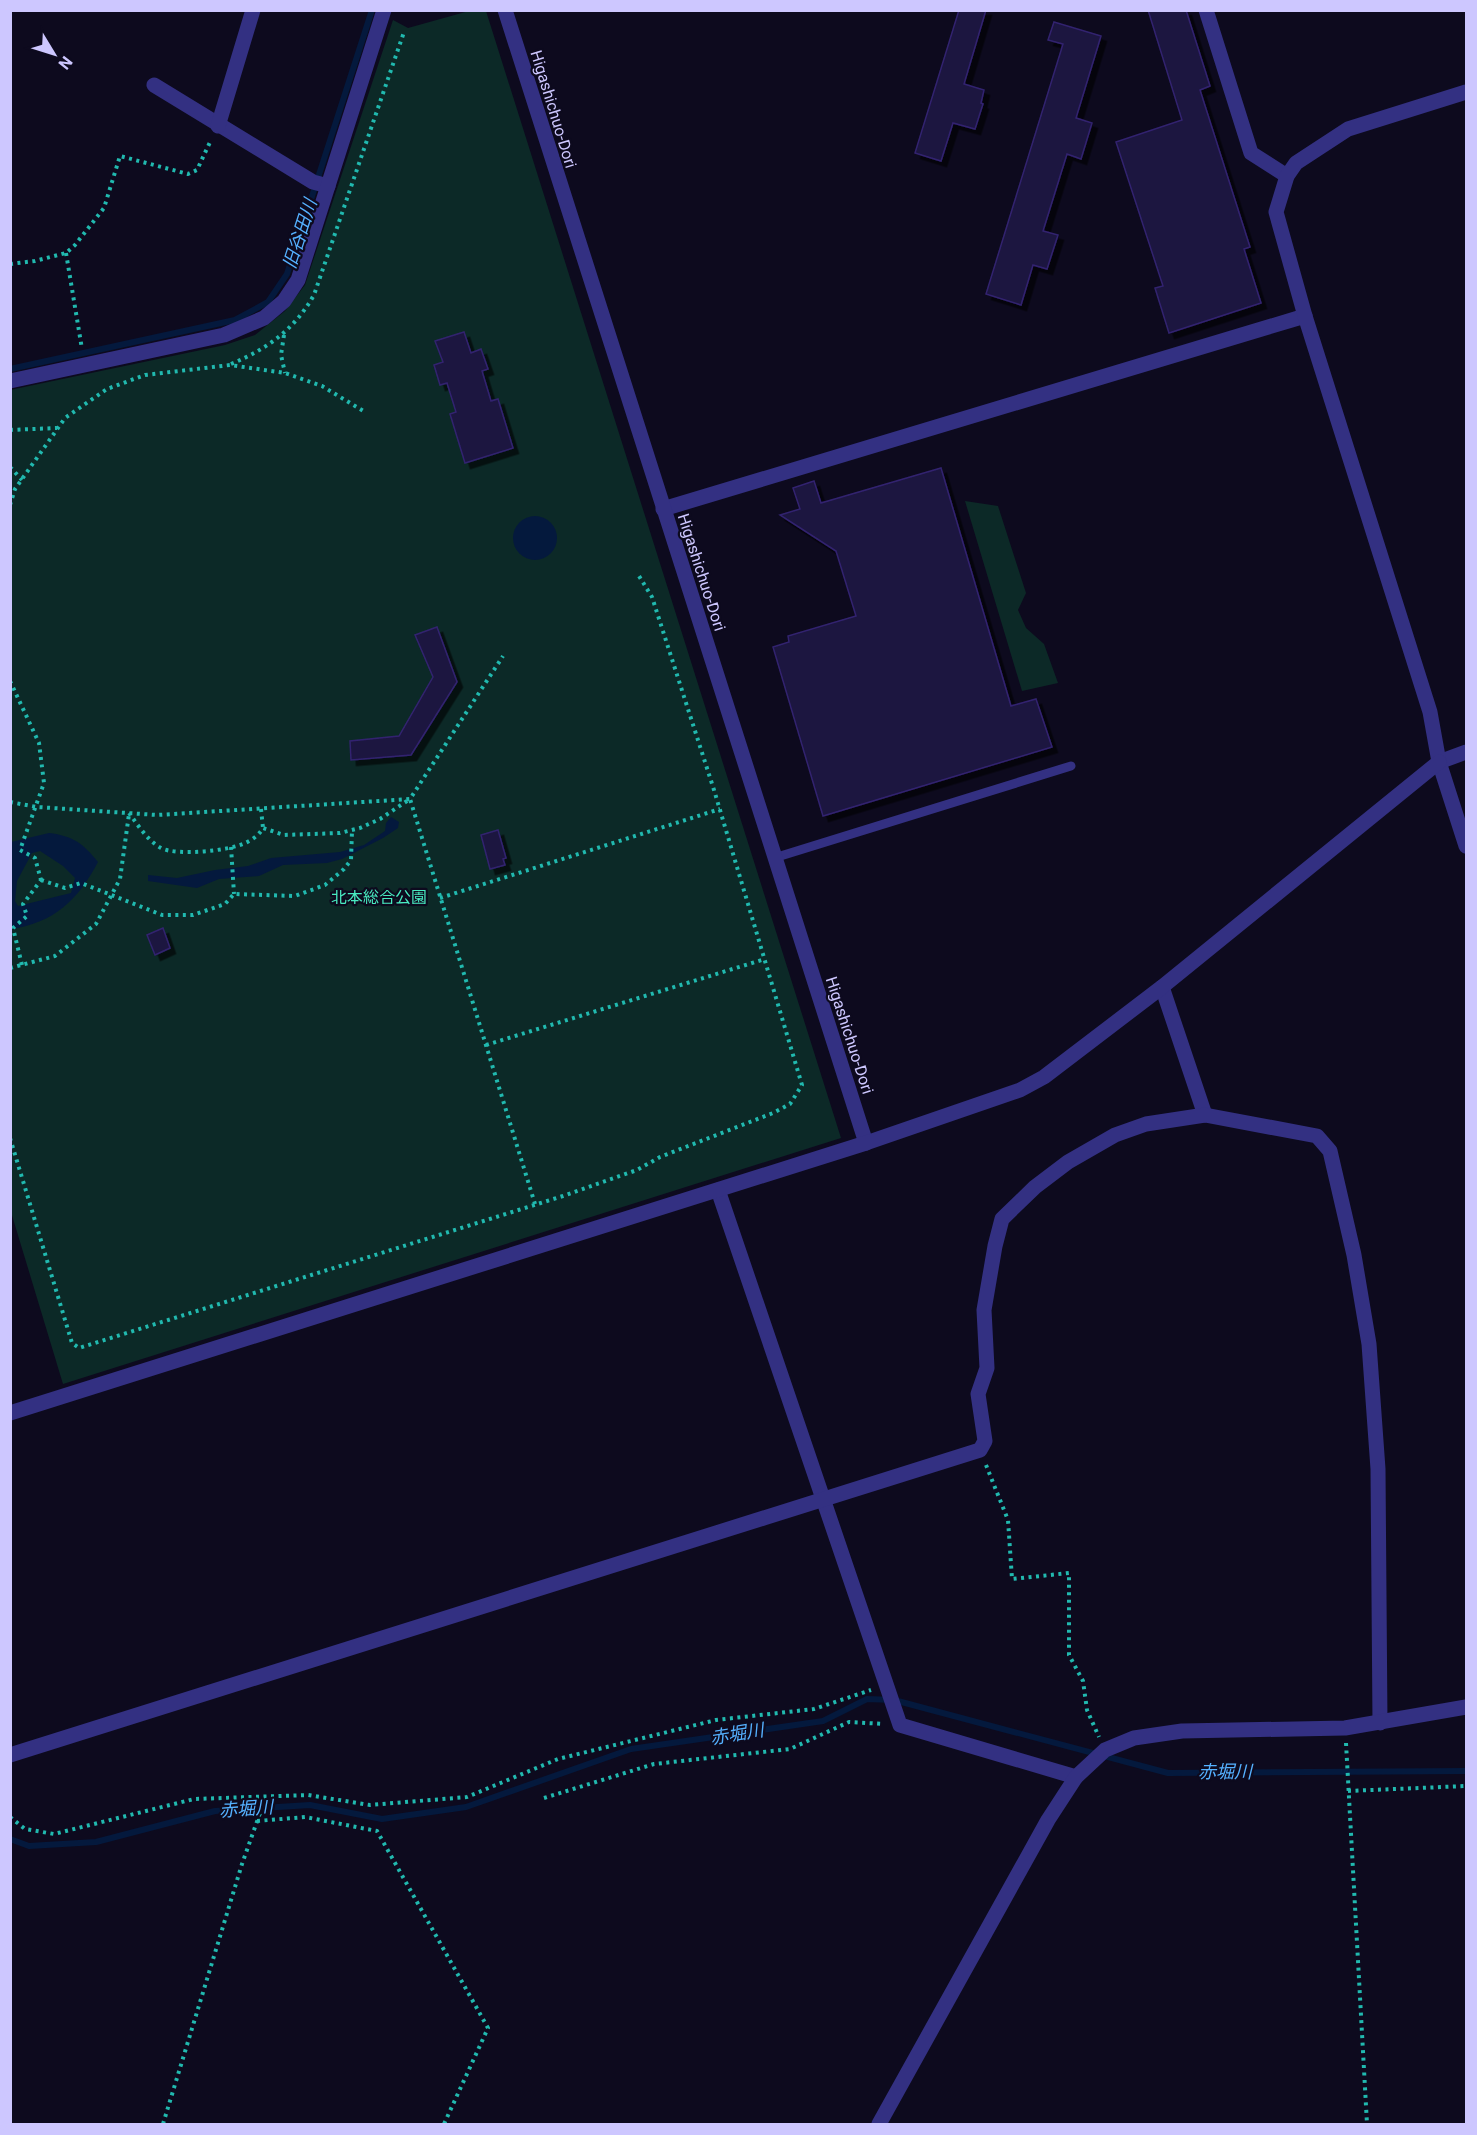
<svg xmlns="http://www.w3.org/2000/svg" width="1477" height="2135" viewBox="0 0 1477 2135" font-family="Roboto,'Noto Sans JP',sans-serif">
<defs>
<filter id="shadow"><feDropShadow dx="5.5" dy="5.5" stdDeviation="0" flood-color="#0009"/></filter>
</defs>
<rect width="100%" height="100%" fill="#0d0a1e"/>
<g fill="#0c2927">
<path d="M 469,11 L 486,11 L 841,1138 L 63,1384 L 11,1212 L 10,390 L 225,345 L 255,335 L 285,311 L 305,285 L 393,20 L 408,28 Z"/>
<path d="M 965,501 L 998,506 L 1026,593 L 1018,610 L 1026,628 L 1044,644 L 1058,683 L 1022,691 Z"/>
</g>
<g fill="#04193d" fill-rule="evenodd">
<circle cx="535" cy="538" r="22"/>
<path d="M 391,817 L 399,822 L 398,828 L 383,838 L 342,859 L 327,863 L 283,865 L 259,876 L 219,879 L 197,888 L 148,881 L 148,875 L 177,878 L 215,870 L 248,866 L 271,858 L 340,852 L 364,845 L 385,831 L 386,823 Z"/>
<path d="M 49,833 C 73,836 83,843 98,862 C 78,900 54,923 11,929 L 11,842 ZM 40,851 L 63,866 L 75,878 L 71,893 L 18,906 L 15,901 L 17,881 L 32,853 Z"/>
</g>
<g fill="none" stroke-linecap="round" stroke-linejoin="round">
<g stroke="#04193d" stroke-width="6">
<path d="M 10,369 L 235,320 L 268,302 L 287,274 L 372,10"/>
<path d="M 10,1839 L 29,1846 L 96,1842 L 215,1811 L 310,1805 L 382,1819 L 466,1807 L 631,1749 L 823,1721 L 867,1699 L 894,1700 L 1168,1773 L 1466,1771"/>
</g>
</g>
<g fill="#1d1441" stroke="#32246f" stroke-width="1.5" filter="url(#shadow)">
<path d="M 959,10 L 986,10 L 964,84 L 984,90 L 981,103 L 983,104 L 975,129 L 953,123 L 941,161 L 915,153 Z"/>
<path d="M 1148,10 L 1186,10 L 1210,86 L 1200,90 L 1250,247 L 1244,249 L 1261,303 L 1169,333 L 1155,288 L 1163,286 L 1116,142 L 1182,120 Z"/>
<path d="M 1054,22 L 1101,36 L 1076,118 L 1092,123 L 1081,159 L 1067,154 L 1043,231 L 1058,235 L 1047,269 L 1033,265 L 1021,305 L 986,294 L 1063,44 L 1048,40 Z"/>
<path d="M 464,332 L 471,353 L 481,349 L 488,369 L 482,371 L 491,401 L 498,399 L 513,448 L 465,463 L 450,414 L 456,412 L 447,383 L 440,385 L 434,365 L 443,362 L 435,341 Z"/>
<path d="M 941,468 L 1011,706 L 1036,699 L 1052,747 L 823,816 L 773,647 L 789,642 L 788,636 L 856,616 L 836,551 L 780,515 L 800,509 L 793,488 L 814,481 L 821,503 Z"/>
<path d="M 437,627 L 457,682 L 411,755 L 351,760 L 350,741 L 399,736 L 433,677 L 415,635 Z"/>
<path d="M 498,830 L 506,858 L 503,859 L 505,865 L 490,869 L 481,835 Z"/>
<path d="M 163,928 L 170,948 L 155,955 L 147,935 Z"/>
</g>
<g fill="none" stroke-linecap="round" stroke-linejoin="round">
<g stroke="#21b9af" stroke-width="4" stroke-dasharray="3 4.5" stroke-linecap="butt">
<path d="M 66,253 L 82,349"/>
<path d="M 10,264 L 35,261 L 66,253 L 75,245 L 104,208 L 120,156 L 188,174 L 197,170 L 211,140"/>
<path d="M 284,335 L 281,355 L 285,373"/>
<path d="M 231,364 C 267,349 294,330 314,295 L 404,32"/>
<path d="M 10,430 L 57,428"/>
<path d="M 10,467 L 22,480"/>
<path d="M 10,505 L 15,489 L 65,418 L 107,389 L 145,375 L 230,365 L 285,373 L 322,386 L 365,412"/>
<path d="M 10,681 L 39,743 L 44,783 L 20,850 L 35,858 L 41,880"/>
<path d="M 10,802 L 37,807 L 157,815 L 410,799 L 503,656"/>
<path d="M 261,809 L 263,828"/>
<path d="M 129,813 C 138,825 147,840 161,848 C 176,856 229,851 245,843 C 252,840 259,835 263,828 L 284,835 L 340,833 L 360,828 L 380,819 L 410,799 L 535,1204"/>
<path d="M 231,847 L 234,894"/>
<path d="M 41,880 L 65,888 L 81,883 L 162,915 L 193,915 L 225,904 L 234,894 L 295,896 L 325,885 L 344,869 L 351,860 L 352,831"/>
<path d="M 440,898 L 720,809"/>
<path d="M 22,965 L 13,928 L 27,916 L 23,904 L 41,880"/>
<path d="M 10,968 L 55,956 L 96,924 L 120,879 L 129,814"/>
<path d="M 486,1045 L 765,959"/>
<path d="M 10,1138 L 72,1343 L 79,1348 L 563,1196 L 637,1170 L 660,1157 L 773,1113 L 790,1104 L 802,1085 L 714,790 L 652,597 L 639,576"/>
<path d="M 986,1465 L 1008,1520 L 1012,1579 L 1069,1573 L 1069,1655 L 1083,1681 L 1087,1710 L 1099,1737"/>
<path d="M 1346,1743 L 1367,2124"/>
<path d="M 1348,1791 L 1466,1786"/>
<path d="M 544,1798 L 654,1764 L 790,1749 L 849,1722 L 884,1724"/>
<path d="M 10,1817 L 25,1829 L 54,1834 L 194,1799 L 308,1795 L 370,1805 L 467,1797 L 558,1759 L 716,1720 L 814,1709 L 871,1690"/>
<path d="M 257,1821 L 305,1817 L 377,1831 L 488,2028 L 444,2124"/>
<path d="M 163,2124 L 242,1864 L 266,1796"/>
</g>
<path stroke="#333082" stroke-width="9" d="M 774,858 L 1071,766"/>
<g stroke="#333082" stroke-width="15">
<path d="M 1206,10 L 1251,153 L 1287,176"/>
<path d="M 154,85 L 313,182 L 328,186"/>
<path d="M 218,126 L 253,10"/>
<path d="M 10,381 L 224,335 L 264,318 L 284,301 L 298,280 L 384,10"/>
<path d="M 663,509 L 1305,316"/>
<path d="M 1439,762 L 1466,752"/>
<path d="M 1162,987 L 1205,1115"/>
<path d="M 718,1190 L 900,1725 L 1076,1777"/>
<path d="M 10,1755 L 980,1450 L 985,1441 L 978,1394 L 987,1368 L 984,1310 L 995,1246 L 1002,1219 L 1035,1187 L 1068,1162 L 1115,1135 L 1146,1124 L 1205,1115 L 1317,1136 L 1330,1151 L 1354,1255 L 1369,1344 L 1378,1469 L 1380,1723"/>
</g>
<g stroke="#333082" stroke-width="15">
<path d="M 505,10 L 866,1143"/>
<path d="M 1466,92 L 1348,129 L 1296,163 L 1287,176 L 1276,212 L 1305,316 L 1430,712 L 1439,762 L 1466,846"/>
<path d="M 10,1413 L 866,1143 L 1020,1090 L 1044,1077 L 1162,987 L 1439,762"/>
<path d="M 879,2124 L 1048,1820 L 1076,1777 L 1105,1750 L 1134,1738 L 1182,1731 L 1345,1728 L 1466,1707"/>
</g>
</g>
<g text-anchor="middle" stroke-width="4.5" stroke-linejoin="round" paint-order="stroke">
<g font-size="16" fill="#cdc7ff" stroke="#0d0a1e">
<text transform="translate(554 109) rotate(73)" y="6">Higashichuo-Dori</text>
<text transform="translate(702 572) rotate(72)" y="6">Higashichuo-Dori</text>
<text transform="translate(850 1035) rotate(72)" y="6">Higashichuo-Dori</text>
</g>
<g font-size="16" fill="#48eac0" stroke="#0d0a1e">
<text x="379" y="903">北本総合公園</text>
</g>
<g font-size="18" font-style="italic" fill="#55b1ff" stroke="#0d0a1e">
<text transform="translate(300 234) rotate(-72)" y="6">旧谷田川</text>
<text transform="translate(737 1734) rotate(-9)" y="6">赤堀川</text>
<text x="1225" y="1778">赤堀川</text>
<text transform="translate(246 1809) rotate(-4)" y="6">赤堀川</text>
</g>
</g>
<rect width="1477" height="2135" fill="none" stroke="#cdc7ff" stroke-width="24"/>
<g transform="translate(54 54) rotate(128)" stroke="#0d0a1e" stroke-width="4.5" paint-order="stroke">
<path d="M0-4.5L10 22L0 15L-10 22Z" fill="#cdc7ff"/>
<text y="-9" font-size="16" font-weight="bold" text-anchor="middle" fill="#cdc7ff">N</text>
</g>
</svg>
